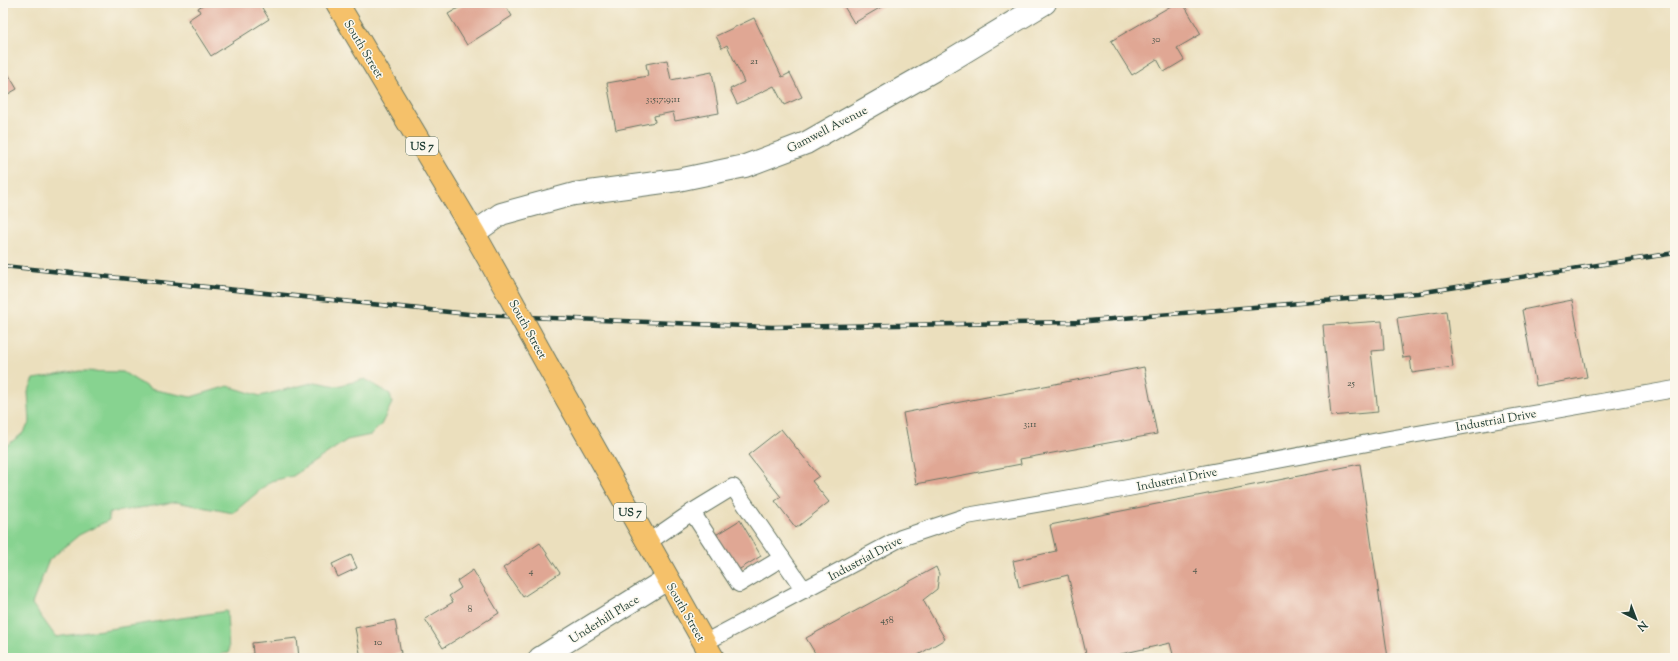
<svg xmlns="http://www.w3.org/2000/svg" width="1678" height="661" viewBox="0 0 1678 661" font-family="'Sorts Mill Goudy',serif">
<rect width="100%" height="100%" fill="#fbf7ec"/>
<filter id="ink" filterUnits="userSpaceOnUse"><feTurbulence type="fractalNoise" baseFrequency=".025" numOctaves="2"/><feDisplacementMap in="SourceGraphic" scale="8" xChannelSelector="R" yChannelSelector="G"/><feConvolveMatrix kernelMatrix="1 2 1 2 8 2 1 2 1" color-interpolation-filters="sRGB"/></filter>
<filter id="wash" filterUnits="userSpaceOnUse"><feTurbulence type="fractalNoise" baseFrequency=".012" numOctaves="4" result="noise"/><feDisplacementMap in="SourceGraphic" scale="16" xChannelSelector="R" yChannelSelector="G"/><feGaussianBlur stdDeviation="0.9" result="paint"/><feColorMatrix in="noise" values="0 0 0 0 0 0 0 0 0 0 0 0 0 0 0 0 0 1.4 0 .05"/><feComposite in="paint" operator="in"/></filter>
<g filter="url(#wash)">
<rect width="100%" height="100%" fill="#ebdfbd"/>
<path fill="#87d390" stroke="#538862" d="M 80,371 L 123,372 L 150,389 L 191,397 L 228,386 L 260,396 L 315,382 L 337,386 L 365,379 L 390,394 L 392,403 L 381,425 L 371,435 L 347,440 L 293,476 L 271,481 L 233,513 L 176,502 L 109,513 L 109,520 L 79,535 L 49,560 L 32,604 L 56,637 L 227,611 L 229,653 L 221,654 L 221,658 L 3,658 L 3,448 L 22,434 L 30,422 L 28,392 L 34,379 Z"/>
<g id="blocks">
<g fill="#e0a794">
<path d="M 206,3 L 259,3 L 269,19 L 211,56 L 188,20 L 200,12 L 198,8 Z"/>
<path d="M 467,3 L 504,3 L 512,16 L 467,45 L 448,14 Z"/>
<path d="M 842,3 L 888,3 L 854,23 Z"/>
<path d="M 1176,3 L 1183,3 L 1201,34 L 1177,48 L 1184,60 L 1164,72 L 1157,59 L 1132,75 L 1111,41 Z"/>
<path d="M 754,18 L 782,77 L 790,73 L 802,97 L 784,105 L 774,86 L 737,104 L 730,89 L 744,82 L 727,45 L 722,48 L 716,36 Z"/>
<path d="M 667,60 L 671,80 L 712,72 L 719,113 L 675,121 L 673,112 L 654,116 L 655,122 L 616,130 L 607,83 L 648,76 L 646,64 Z"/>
<path d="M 3,65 L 17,89 L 3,97 Z"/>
<path d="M 1572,300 L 1587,377 L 1536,386 L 1522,310 Z"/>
<path d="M 1446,311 L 1453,367 L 1412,373 L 1410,357 L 1403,358 L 1397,318 Z"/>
<path d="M 1382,321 L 1384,350 L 1371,351 L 1378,412 L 1331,416 L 1323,325 Z"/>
<path d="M 1144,367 L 1157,434 L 1020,459 L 1021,464 L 916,484 L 903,413 Z"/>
<path d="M 781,429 L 819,476 L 812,481 L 829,502 L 796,528 L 775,501 L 781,497 L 748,455 Z"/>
<path d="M 1360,464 L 1388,658 L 1235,658 L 1235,656 L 1228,658 L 1174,658 L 1170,643 L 1103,658 L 1087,658 L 1068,575 L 1019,587 L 1013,561 L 1056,551 L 1050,525 Z"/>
<path d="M 740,520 L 761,556 L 735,572 L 714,536 Z"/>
<path d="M 540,543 L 560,573 L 523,597 L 503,568 Z"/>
<path d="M 351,555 L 357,568 L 338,577 L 332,564 Z"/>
<path d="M 936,567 L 939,574 L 937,589 L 923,600 L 945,639 L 913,658 L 818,658 L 806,638 Z"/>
<path d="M 473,570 L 499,613 L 443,648 L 425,619 L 453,602 L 449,596 L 461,588 L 457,581 Z"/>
<path d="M 395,620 L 401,653 L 377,658 L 361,658 L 355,628 Z"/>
<path d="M 297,638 L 299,658 L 228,658 L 253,654 L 252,643 Z"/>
</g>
</g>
</g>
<g filter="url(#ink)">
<use href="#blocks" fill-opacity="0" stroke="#667664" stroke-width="1"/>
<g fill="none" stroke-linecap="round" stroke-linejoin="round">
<defs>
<g id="service">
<path d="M 692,512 L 739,584 L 782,558"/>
<path d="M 647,543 L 692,512 L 733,487 L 804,590"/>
<path d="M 704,643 L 901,538 L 967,516 L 1128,488 L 1389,439 L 1675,389"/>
</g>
<g id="minor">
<path d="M 474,233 L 501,214 L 574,194 L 678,180 L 745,166 L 806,143 L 936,69 L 1045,3"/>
<path d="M 540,658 L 667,579"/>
</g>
<g id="trunk">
<path d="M 337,3 L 474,233 L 506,290"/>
<path d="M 548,366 L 713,658"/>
</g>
</defs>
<use href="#service" stroke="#667664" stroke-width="18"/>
<use href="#minor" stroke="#667664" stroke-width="24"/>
<use href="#trunk" stroke="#667664" stroke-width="24"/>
<use href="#service" stroke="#fff" stroke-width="16"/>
<use href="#minor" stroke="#fff" stroke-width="22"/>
<use href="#trunk" stroke="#f5c16b" stroke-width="22"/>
<defs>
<path id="rail" d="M 3,266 L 478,315 L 772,327 L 1077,322 L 1418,293 L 1675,253"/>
</defs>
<use href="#rail" stroke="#1f3d34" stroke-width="4.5"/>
<use href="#rail" stroke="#fbf7ec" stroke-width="3" stroke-dasharray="9" stroke-linecap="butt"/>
<defs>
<path id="trunk-bridge" d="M 506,290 L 548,366"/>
</defs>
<use href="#trunk-bridge" stroke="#667664" stroke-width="24" stroke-linecap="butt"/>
<use href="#trunk-bridge" stroke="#f5c16b" stroke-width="22"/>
</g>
</g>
<g text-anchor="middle" stroke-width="3" stroke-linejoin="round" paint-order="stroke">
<g font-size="10" fill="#4f584c">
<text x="1156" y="42">30</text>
<text x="754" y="64">21</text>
<text x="663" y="102">3;5;7;9;11</text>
<text x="1351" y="386">25</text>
<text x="1030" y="427">3;11</text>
<text x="1195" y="572">4</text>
<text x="531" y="574">4</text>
<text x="470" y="612">8</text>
<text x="887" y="623">458</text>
<text x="378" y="645">10</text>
</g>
<g fill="#fbf7ec" stroke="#61756b" stroke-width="1">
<rect x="406" y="137" width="32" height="18" rx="3"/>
<rect x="614" y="503" width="32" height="18" rx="3"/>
</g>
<g font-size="11" font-weight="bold" fill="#1f3d34">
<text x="422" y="150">US 7</text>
<text x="630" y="516">US 7</text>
</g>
<g font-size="12" fill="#1f3d34" stroke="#fbf7ec">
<text transform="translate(364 49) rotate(59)" y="4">South Street</text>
<text transform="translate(827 129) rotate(-27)" y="4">Gamwell Avenue</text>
<text transform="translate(528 329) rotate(61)" y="4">South Street</text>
<text transform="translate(1496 420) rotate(-10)" y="4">Industrial Drive</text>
<text transform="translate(1177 479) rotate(-11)" y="4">Industrial Drive</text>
<text transform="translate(865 558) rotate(-28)" y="4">Industrial Drive</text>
<text transform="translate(686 612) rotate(60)" y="4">South Street</text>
<text transform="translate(604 619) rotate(-32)" y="4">Underhill Place</text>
</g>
</g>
<rect width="1678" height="661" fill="none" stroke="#fbf7ec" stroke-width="16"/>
<g transform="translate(1636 619) rotate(138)" stroke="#fbf7ec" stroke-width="3" paint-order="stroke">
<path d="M0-3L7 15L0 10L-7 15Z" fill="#1f3d34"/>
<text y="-6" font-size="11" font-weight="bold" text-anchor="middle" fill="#1f3d34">N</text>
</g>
</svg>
